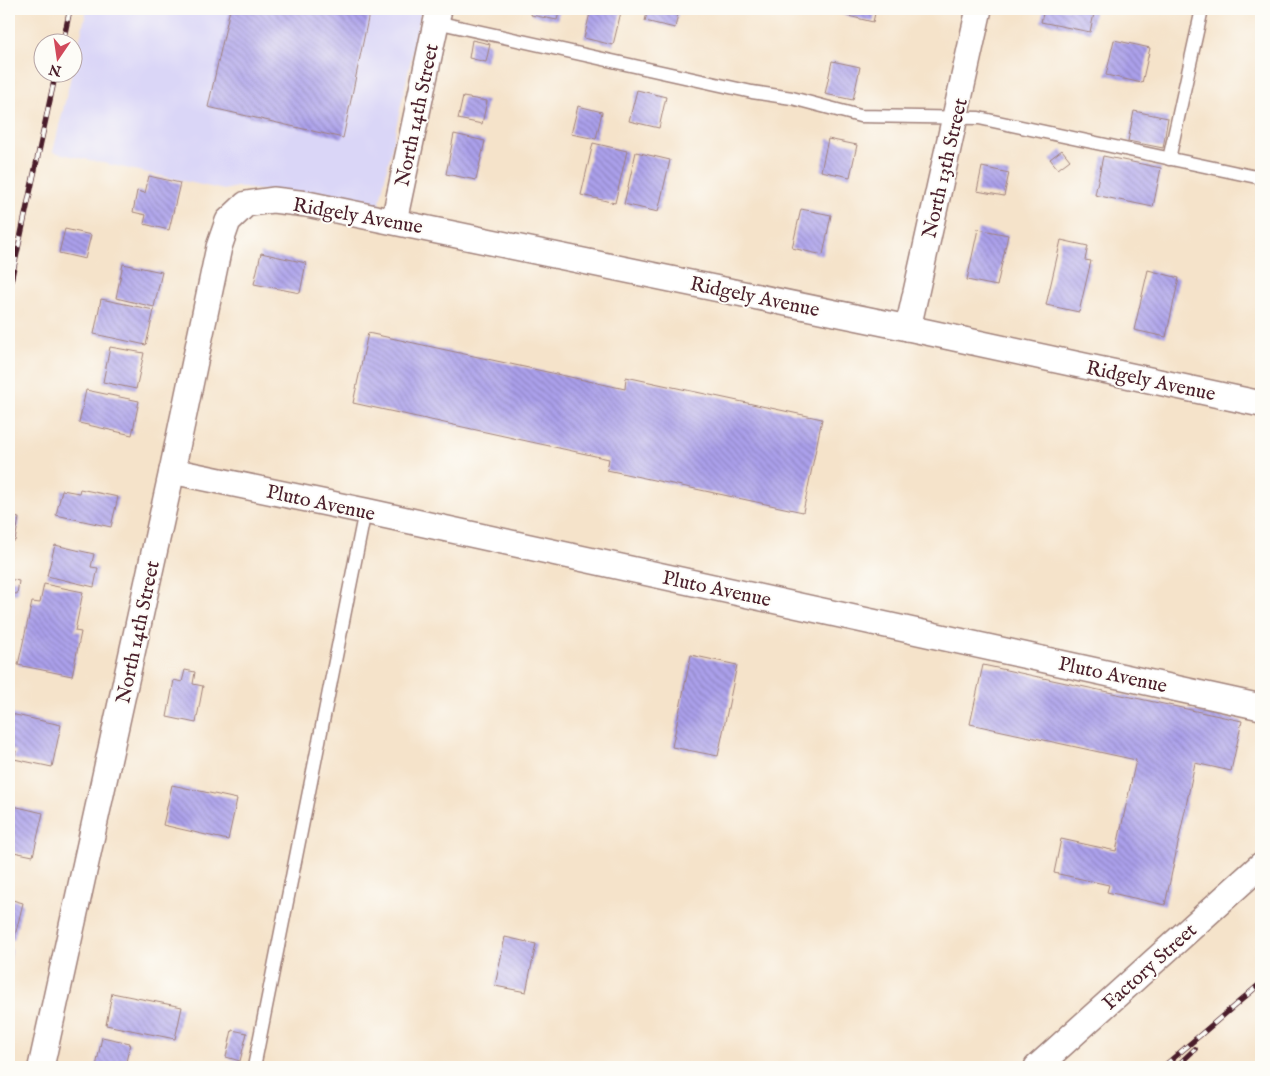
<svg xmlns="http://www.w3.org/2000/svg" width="1270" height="1076" viewBox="0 0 1270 1076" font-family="'IM FELL English',serif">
<defs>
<pattern id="building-back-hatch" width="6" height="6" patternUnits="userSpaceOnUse" patternTransform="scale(1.25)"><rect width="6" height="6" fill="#aba0eb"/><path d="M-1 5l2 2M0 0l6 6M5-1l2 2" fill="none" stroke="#8d82bf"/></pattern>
</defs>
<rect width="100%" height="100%" fill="#fdfcf7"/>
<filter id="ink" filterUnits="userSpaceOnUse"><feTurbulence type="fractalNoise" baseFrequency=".02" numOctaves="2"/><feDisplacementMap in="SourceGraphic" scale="10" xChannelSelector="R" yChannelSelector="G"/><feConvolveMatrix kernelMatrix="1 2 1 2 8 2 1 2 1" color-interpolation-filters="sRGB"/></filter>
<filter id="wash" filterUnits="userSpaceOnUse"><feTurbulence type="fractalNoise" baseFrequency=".0096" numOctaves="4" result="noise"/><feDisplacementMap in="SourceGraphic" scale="20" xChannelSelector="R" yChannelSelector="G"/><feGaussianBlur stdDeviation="1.12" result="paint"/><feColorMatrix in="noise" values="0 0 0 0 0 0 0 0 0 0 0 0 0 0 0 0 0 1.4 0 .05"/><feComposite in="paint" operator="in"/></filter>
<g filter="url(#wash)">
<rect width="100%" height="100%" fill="#f5e3ca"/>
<path fill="#dad6f7" d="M 87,9 L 422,9 L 379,206 L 237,187 L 224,190 L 53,152 Z"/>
<g id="blocks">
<g fill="url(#building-back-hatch)">
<path d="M 230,9 L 370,9 L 343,138 L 208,107 Z"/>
<path d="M 532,9 L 560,9 L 557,20 L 531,15 Z"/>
<path d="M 591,9 L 606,9 L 621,12 L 613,45 L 584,38 Z"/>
<path d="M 648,9 L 679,9 L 675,28 L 645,21 Z"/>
<path d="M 841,9 L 876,9 L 873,22 L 840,14 Z"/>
<path d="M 1044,9 L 1095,9 L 1090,32 L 1041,22 Z"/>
<path d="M 472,40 L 490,44 L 486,62 L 469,58 Z"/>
<path d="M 1114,40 L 1150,48 L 1142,83 L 1106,75 Z"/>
<path d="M 832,61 L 860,67 L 853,100 L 825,94 Z"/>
<path d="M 637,90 L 666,97 L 659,128 L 629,121 Z"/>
<path d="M 463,97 L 487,101 L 482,124 L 458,119 Z"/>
<path d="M 578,106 L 602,112 L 596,139 L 571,134 Z"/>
<path d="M 1134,111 L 1168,118 L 1163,148 L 1128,141 Z"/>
<path d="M 454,134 L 485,141 L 476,180 L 446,174 Z"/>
<path d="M 828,139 L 857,145 L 850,177 L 821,171 Z"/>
<path d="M 593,143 L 627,151 L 615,203 L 581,195 Z"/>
<path d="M 1062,150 L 1070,160 L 1058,169 L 1050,159 Z"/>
<path d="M 636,152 L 670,160 L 658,212 L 624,204 Z"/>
<path d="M 1103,156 L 1161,168 L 1153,207 L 1095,195 Z"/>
<path d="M 982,167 L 1009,173 L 1004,196 L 977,191 Z"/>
<path d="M 149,176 L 180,183 L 169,230 L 144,224 L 146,215 L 133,212 L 137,191 L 145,193 Z"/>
<path d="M 801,209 L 831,215 L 823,255 L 792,248 Z"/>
<path d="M 65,229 L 91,235 L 85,259 L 59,253 Z"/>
<path d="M 978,229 L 1008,235 L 997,286 L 967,280 Z"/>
<path d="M 1061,240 L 1088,246 L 1085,260 L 1091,261 L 1079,312 L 1046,305 Z"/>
<path d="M 261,253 L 306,263 L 300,293 L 254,284 Z"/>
<path d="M 123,264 L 162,272 L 154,307 L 116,298 Z"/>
<path d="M 1148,270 L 1179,278 L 1166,337 L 1134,330 Z"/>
<path d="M 101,299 L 154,310 L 146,345 L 94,334 Z"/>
<path d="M 368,333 L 625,389 L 626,377 L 822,419 L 803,512 L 607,470 L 609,459 L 353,403 Z"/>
<path d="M 110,347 L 144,353 L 136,389 L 103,382 Z"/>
<path d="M 86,390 L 139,401 L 132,435 L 79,423 Z"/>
<path d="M 80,489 L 118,497 L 111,527 L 56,515 L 62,490 L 79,493 Z"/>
<path d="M 9,516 L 19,518 L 15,541 L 9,540 Z"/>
<path d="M 55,545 L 94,554 L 91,567 L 98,568 L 94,587 L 47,576 Z"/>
<path d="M 9,579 L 19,581 L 17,594 L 9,593 Z"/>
<path d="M 44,584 L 83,592 L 75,631 L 81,632 L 72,676 L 18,665 L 32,602 L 40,603 Z"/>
<path d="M 691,655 L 737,665 L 718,756 L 672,747 Z"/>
<path d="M 983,665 L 1242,721 L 1231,771 L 1195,763 L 1165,905 L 1107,892 L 1109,885 L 1054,873 L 1061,839 L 1116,851 L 1136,760 L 970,724 Z"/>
<path d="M 185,670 L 195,672 L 193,684 L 203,686 L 196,723 L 167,717 L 174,680 L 182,682 Z"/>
<path d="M 11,714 L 61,725 L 52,767 L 14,759 L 16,751 L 9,750 L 9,724 Z"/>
<path d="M 172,785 L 237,799 L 228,840 L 163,825 Z"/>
<path d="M 9,805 L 43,813 L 33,856 L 9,851 Z"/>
<path d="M 9,899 L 23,903 L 14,940 L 9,939 Z"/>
<path d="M 505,937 L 536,944 L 526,992 L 495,986 Z"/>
<path d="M 9,949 L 12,950 L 10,963 L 9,963 Z"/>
<path d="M 112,993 L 182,1007 L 175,1039 L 106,1025 Z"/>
<path d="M 232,1030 L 247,1033 L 240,1061 L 226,1057 Z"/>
<path d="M 102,1037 L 130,1043 L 125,1067 L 96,1067 Z"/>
</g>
</g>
</g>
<g filter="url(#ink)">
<use href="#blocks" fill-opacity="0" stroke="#a0817a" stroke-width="1"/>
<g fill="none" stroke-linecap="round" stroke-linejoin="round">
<defs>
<g id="lane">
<path d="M 436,22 L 752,92 L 792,98 L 860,116 L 979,118 L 1261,178"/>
<path d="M 1169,159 L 1202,9"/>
<path d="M 254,1067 L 365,511"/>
</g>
<g id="street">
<path d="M 394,221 L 439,9"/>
<path d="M 908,328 L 979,9"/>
<path d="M 172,471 L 365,511 L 1261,707"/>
<path d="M 41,1067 L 172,471 L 219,247 L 228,221 L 246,204 L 273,200 L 307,204 L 908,328 L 1261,404"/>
<path d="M 1037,1067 L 1261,865"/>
</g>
</defs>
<use href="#lane" stroke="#a0817a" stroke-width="15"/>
<use href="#street" stroke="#a0817a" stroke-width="28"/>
<use href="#lane" stroke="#fff" stroke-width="12"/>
<use href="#street" stroke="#fff" stroke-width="25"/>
<defs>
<g id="rail">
<path d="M 63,42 L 70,9"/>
<path d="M 9,290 L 56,72"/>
<path d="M 1163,1067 L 1261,983"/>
<path d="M 1176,1067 L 1195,1049"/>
</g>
</defs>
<use href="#rail" stroke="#4a1f2b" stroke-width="5.5"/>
<use href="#rail" stroke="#fdfcf7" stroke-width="4" stroke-dasharray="11" stroke-linecap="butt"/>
</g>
</g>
<g text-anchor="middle" stroke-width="4" stroke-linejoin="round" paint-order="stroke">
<g font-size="20" fill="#4a1f2b" stroke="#fdfcf7">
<text transform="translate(416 115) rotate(-78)" y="7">North 14th Street</text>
<text transform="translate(944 168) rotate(-77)" y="7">North 13th Street</text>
<text transform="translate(358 215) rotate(10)" y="7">Ridgely Avenue</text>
<text transform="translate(755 296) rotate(12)" y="7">Ridgely Avenue</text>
<text transform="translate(1151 380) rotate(12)" y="7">Ridgely Avenue</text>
<text transform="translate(321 502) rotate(12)" y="7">Pluto Avenue</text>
<text transform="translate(717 588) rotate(12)" y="7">Pluto Avenue</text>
<text transform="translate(137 632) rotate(-78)" y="7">North 14th Street</text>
<text transform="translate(1113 674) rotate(12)" y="7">Pluto Avenue</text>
<text transform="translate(1149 966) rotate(-42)" y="7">Factory Street</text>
</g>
</g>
<rect width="1270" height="1076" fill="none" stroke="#fdfcf7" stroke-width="30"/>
<g transform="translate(58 58) rotate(193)"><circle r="24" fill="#fdfcf7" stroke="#b5a4a5"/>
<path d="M0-4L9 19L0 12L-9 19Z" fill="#d1495b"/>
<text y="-8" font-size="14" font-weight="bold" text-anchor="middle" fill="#4a1f2b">N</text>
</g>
</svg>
